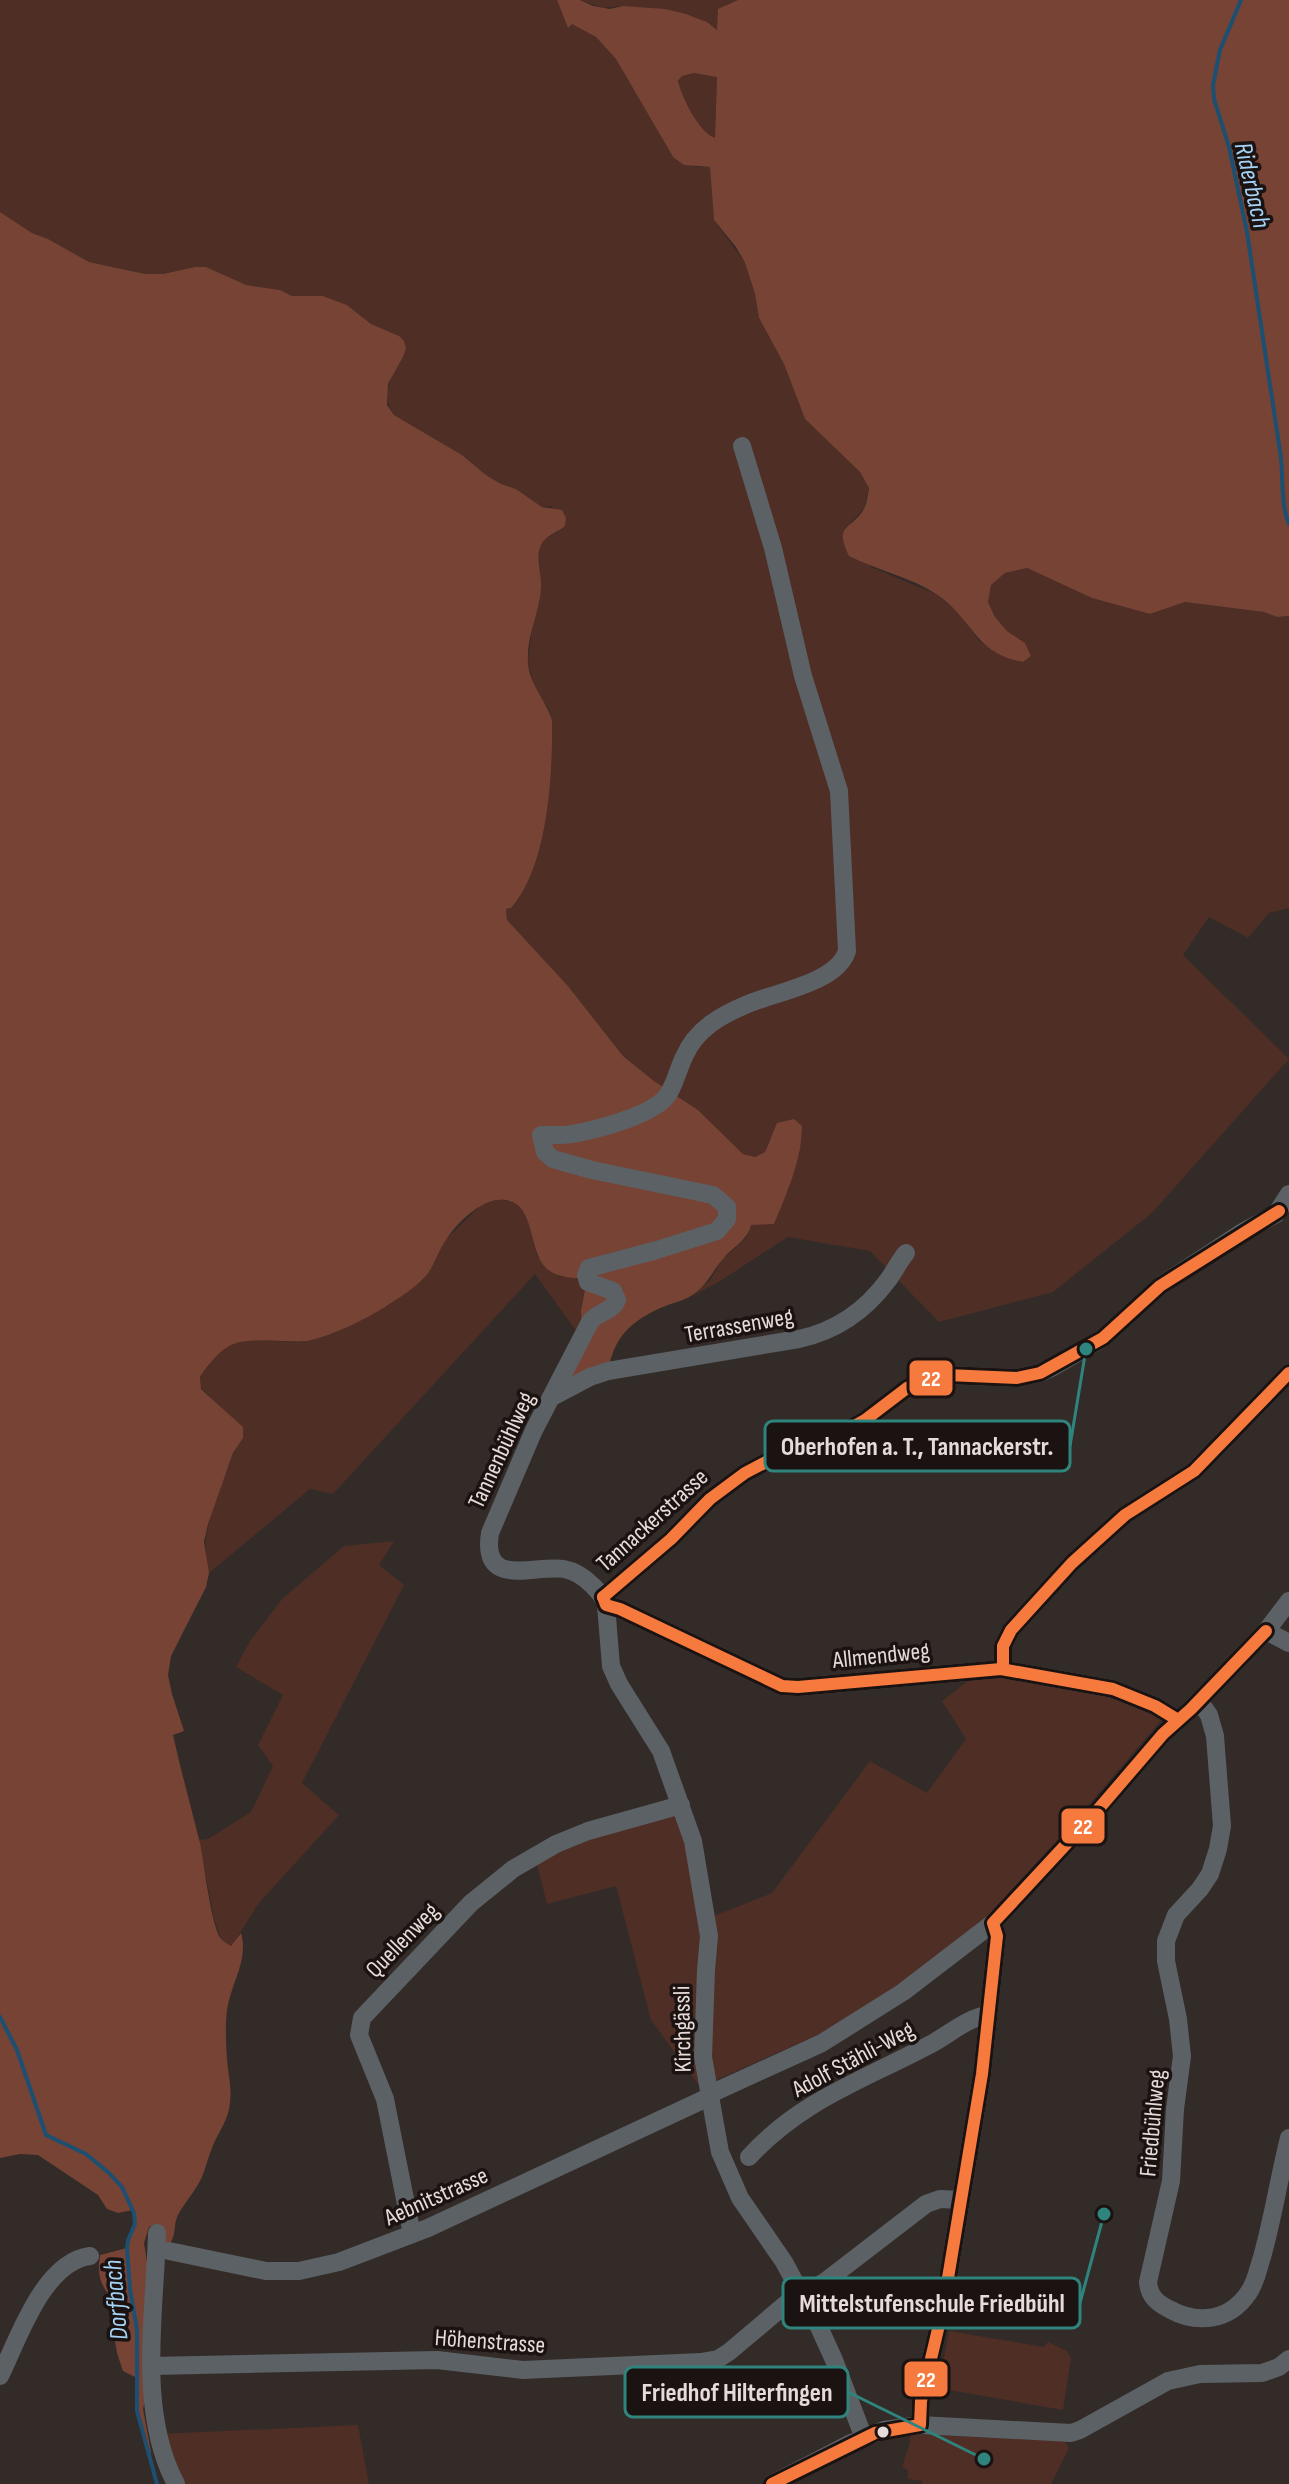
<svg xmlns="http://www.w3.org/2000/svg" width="1289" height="2484" viewBox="0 0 1289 2484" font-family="'Sofia Sans Condensed',sans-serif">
<rect width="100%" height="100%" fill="#332b28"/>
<g fill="#4e2e25">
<path d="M 0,0 L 557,0 L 568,27 L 572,24 L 596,37 L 616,59 L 673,157 L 696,167 L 710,167 L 714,220 L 745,263 L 755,294 L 759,318 L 784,364 L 805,419 L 860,472 L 869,488 L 864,509 L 844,529 L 871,567 L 936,594 L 960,614 L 979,641 L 1012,660 L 1023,662 L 1031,656 L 1025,643 L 1007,631 L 995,617 L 988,602 L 991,585 L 1005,573 L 1027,568 L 1092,598 L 1150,614 L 1185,602 L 1265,612 L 1277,617 L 1289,616 L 1289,908 L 1269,913 L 1248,938 L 1209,917 L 1183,955 L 1289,1059 L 1152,1213 L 1053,1292 L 939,1322 L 870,1251 L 788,1237 L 717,1283 L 690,1297 L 710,1280 L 722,1260 L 746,1238 L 751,1225 L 767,1224 L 788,1191 L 802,1136 L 802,1126 L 770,1138 L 765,1152 L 755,1157 L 743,1154 L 698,1110 L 654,1081 L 623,1056 L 568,986 L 507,920 L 506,909 L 511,908 C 548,868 553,773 552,720 L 549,709 L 540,698 L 533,682 L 528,662 L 533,620 L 540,602 L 539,546 L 545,539 L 559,531 L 552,506 L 542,507 L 516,489 L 501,484 L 486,475 L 462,455 L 394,415 C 379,393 392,377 403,357 L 399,336 L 371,324 L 347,305 L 323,296 L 292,296 L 280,290 L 246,285 L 233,281 L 218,272 L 195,267 L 163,274 L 145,274 L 89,262 L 48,239 L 32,233 L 0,212 Z"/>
<path d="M 580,0 L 738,0 L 726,5 L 717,30 L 707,22 L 686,14 L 623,6 L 602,8 Z"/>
<path d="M 694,73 L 717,76 L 715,138 C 699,132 682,98 678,82 L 682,76 Z"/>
<path d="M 497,1200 L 512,1201 L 526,1213 L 537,1256 L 559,1276 L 587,1279 L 581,1311 L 582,1339 L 535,1274 L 333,1494 L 310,1489 L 209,1573 C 197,1533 219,1494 232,1457 C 237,1445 243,1440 243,1428 L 201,1388 L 200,1377 L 221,1350 L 242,1340 L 304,1342 L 336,1332 L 357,1321 L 424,1278 L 447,1238 L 481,1205 Z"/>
<path d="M 394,1541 L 379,1565 L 404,1585 L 302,1783 L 339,1815 L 259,1903 L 231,1947 L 221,1939 L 214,1919 L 199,1840 L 208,1839 L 251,1812 L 273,1766 L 258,1745 L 283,1695 L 236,1667 L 250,1641 L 282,1599 L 344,1546 Z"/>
<path d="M 1001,1677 L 1092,1691 L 1163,1718 L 999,1910 L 872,2011 L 700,2087 L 651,2020 L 616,1886 L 547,1904 L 535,1856 L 681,1805 L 706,1919 L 772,1893 L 870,1761 L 927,1793 L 966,1739 L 942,1701 L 969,1680 Z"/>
<path d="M 949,2331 L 1044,2347 L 1048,2342 L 1067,2351 L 1071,2358 L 1063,2410 L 938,2388 Z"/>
<path d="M 358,2425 L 369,2484 L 176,2484 L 158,2434 Z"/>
<path d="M 910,2434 L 1065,2441 L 1069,2448 L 1051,2484 L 922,2484 L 922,2481 L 908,2479 L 908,2470 L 902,2467 L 910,2443 Z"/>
</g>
<g fill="#774334" fill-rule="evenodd">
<path d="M 557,0 L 580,0 L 593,6 L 610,9 L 623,6 L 665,9 L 686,14 L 707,22 L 717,30 L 718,9 L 738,0 L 1289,0 L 1289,616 L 1277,617 L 1264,612 L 1185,602 L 1150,614 L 1092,598 L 1027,568 L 1005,573 L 991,585 L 988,602 L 995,617 L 1007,631 L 1025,643 L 1031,656 L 1023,662 C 974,654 973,618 936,594 C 910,577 877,570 849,556 C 833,523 852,530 864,509 C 867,503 868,494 869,488 L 860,472 L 805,419 L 784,364 L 759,318 L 755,294 L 745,263 L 736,247 L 714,220 L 710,167 L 684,165 L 673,157 L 616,59 L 596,37 L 572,24 L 568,28 ZM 694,73 L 717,77 L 715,138 C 699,132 682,98 678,81 L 682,76 Z"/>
<path d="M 0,212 L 32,233 L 48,239 L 89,262 L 145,274 L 163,274 L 195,267 L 206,267 L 246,285 L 280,290 L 292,296 L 323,296 L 347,305 L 371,324 L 399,336 L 404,341 L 406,348 L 403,357 L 388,384 L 387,405 L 394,415 L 462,455 L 486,475 L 501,484 L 516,489 L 542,507 L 562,510 L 566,518 L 565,526 C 558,532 545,536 541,545 C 535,557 542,575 541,588 C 540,613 526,635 528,663 C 530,686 546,700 552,720 C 553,774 548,867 511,908 L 506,909 L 507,920 L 568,986 L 623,1056 L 654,1081 L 698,1110 L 743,1154 L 755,1157 L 765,1152 L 777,1123 L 794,1119 L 802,1126 C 802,1159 787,1193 774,1224 L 751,1225 C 747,1241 734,1246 724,1258 C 711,1272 709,1284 691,1296 C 681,1302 667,1304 656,1310 C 626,1325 614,1340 608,1371 L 557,1395 L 582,1339 L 581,1311 L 587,1279 C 573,1278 557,1278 546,1268 C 526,1248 537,1197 498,1200 C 478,1202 456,1224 446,1240 C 438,1251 434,1267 425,1277 C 415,1288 397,1299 385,1307 C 362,1321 334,1335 307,1341 C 299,1342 291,1341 283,1341 C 237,1340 228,1337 200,1377 L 201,1389 L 243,1427 L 243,1438 L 233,1453 L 208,1524 L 204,1542 L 209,1573 L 206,1587 L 171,1656 L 168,1675 L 172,1694 L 184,1731 L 173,1735 C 181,1771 191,1807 200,1843 C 204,1862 211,1926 221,1939 C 224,1942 228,1944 231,1946 L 241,1933 C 249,1960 231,1983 227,2010 C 225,2025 226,2044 227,2059 C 228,2074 232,2087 230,2102 C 229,2120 218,2132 212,2148 C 208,2157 206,2167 202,2177 C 196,2190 186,2201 179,2213 C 172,2225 178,2236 167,2247 L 154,2225 L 149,2227 L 144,2243 L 148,2268 L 146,2397 L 143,2409 L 151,2452 L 149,2459 L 137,2411 L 137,2378 L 123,2371 L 117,2353 L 107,2292 C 98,2281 98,2269 100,2255 L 127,2248 L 135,2224 L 133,2210 L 118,2213 L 107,2209 L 98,2195 L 38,2155 L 20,2154 L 0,2158 Z"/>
</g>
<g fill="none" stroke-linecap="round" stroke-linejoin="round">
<g stroke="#1c4f71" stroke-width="4">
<path d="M 1241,0 L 1220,50 L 1213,85 L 1214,99 L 1229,147 L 1247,232 L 1281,458 C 1283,478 1281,506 1289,524"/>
<path d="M 0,2017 L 17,2050 L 46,2135 L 86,2154 L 109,2173 L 122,2187 L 134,2213 L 135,2224 L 128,2240 L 127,2248 L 130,2289 L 137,2330 L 137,2411 L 157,2484"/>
</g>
<g stroke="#5c6166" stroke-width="18">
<path d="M 742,446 L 773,548 L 803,676 L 839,791 L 847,951 C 837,983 776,992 748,1004 C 721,1015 696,1029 684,1057 C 678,1069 675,1085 667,1096 C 652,1115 602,1128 578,1133 C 566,1136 553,1135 541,1135 L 545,1152 L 553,1159 L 592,1170 L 713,1195 L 727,1207 L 727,1219 L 717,1231 L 657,1250 L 589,1268 L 586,1275 L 588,1282 L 613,1291 L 617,1300 C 612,1312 597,1312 590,1322 L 534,1430 L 490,1533 C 481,1590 535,1564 564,1569 C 575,1571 584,1577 592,1585 C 598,1591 604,1596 606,1605 L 620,1609 L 782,1686 L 798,1687 L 1001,1669 L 1113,1689 L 1155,1706 L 1178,1720"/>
<path d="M 552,1397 L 590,1377 L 608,1371 L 799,1339 C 836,1331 866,1310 888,1280 C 895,1271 899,1261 906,1253"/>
<path d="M 603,1597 L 671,1539 L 710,1499 L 745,1473 L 768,1461 L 842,1433 L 865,1420 L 907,1388 L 926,1379 L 947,1375 L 1017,1378 L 1040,1373 L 1053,1367 L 1103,1338 L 1160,1286 L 1241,1233 L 1276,1214 L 1289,1194"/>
<path d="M 606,1605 L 611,1666 L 619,1684 L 661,1751 L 693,1841 L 709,1936 L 706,1970 L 703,2057 L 720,2152 L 740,2198 L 784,2262 L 819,2327 L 834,2360 L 864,2438"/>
<path d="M 1266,1631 L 1289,1643"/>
<path d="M 1003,1669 L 1003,1646 L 1011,1630 L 1072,1563 L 1125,1515 L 1194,1471 L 1289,1373"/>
<path d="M 1199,1701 L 1209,1715 L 1215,1736 L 1222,1826 L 1218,1849 L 1210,1874 L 1200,1889 L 1176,1915 L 1166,1941 L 1166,1961 L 1178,2019 L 1182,2056 L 1175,2109 L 1171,2181 L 1148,2282 C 1149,2296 1157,2303 1169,2309 C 1198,2325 1230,2321 1249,2292 C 1256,2282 1258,2269 1262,2257 C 1273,2218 1279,2178 1289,2138"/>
<path d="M 708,2095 L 822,2043 L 903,1992 L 993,1923"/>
<path d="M 749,2157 C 802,2099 866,2079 933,2043 C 951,2033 967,2018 988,2015"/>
<path d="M 157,2233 C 155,2313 137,2411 176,2484"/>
<path d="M 412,2234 L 385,2099 L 359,2035 L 362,2018 L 471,1903 L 513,1869 L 556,1844 L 588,1831 L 681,1805"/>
<path d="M 169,2251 L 266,2271 L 299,2271 L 339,2262 L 428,2228 L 709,2097"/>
<path d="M 802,2295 L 826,2281 L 926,2204 L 940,2199 L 961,2200"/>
<path d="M 152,2366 L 437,2360 L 523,2370 L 701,2362 L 718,2359 L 729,2352 L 800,2292"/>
<path d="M 0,2376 C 18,2340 43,2262 90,2256"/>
<path d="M 920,2425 L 921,2401 L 943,2308 L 982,2074 L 997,1936 L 993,1923 L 1096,1812 L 1163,1734 L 1191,1709 L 1267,1630 L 1289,1601"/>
<path d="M 772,2484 L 851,2443 L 884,2430 L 920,2425 L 1071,2433 L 1080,2430 L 1168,2381 L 1200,2374 L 1262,2373 L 1279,2367 L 1289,2359"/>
</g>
<defs>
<g id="bus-1">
<path d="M 603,1597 L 671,1539 L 710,1499 L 745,1473 L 768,1461 L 842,1433 L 865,1420 L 907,1388 L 926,1379 L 947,1375 L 1017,1378 L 1040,1373 L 1103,1338 L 1160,1286 L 1279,1211"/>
<path d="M 603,1597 L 606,1605 L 620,1609 L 782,1686 L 798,1687 L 1001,1669 L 1113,1689 L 1155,1706 L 1178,1720"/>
<path d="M 1003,1669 L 1003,1646 L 1011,1630 L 1072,1563 L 1125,1515 L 1194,1471 L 1289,1373"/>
<path d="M 772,2484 L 875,2433 L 920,2425 L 921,2401 L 943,2308 L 982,2074 L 997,1936 L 993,1923 L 1096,1812 L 1163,1734 L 1191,1709 L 1266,1631"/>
</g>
</defs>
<use href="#bus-1" stroke="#1a1311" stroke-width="18"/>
<use href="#bus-1" stroke="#f6793e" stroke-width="12"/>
</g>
<circle fill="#e6dbd8" stroke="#1a1311" stroke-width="3" cx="883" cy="2432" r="7"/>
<g text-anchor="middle" stroke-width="7" stroke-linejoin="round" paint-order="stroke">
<g font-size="24" fill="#e6dbd8" stroke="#1a1311">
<text transform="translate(739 1325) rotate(-10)" y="8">Terrassenweg</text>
<text transform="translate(501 1450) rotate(-65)" y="8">Tannenbühlweg</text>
<text transform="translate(652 1520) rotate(-42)" y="8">Tannackerstrasse</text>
<text transform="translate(881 1655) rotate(-6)" y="8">Allmendweg</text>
<text transform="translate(402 1940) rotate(-46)" y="8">Quellenweg</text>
<text transform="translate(682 2029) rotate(-91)" y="8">Kirchgässli</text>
<text transform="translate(853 2059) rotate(-28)" y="8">Adolf Stähli-Weg</text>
<text transform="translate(1152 2123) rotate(-85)" y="8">Friedbühlweg</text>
<text transform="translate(436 2196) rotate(-24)" y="8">Aebnitstrasse</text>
<text transform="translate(490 2341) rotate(4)" y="8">Höhenstrasse</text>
</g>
<g font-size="26" font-style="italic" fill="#a5d2f5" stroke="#1a1311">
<text transform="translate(1253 185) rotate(77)" y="9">Riderbach</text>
<text transform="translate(115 2300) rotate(-95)" y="9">Dorfbach</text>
</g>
</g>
<path fill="none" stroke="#2f857e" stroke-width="3" d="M1086 1349L1070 1446M1104 2214L1080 2303M984 2459L848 2392"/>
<g fill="#2f857e" stroke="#1a1311" stroke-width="3">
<circle cx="1086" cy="1349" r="8"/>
<circle cx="1104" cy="2214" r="8"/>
<circle cx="984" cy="2459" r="8"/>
</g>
<g fill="#1a1311" stroke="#2f857e" stroke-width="3">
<rect x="765" y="1421" width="305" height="50" rx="8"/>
<rect x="783" y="2278" width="297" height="50" rx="8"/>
<rect x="625" y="2367" width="223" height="50" rx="8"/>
</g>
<g font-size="26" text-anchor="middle" font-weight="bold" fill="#e6dbd8">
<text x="917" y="1455">Oberhofen a. T., Tannackerstr.</text>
<text x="932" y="2312">Mittelstufenschule Friedbühl</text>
<text x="737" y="2401">Friedhof Hilterfingen</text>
</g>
<g stroke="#1a1311" stroke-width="3">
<rect x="908" y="1359" width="46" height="38" rx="8" fill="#f6793e"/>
<rect x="1060" y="1807" width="46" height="38" rx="8" fill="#f6793e"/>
<rect x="903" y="2360" width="46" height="38" rx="8" fill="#f6793e"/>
</g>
<g font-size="22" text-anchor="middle" font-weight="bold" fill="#fff">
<text x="931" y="1386">22</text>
<text x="1083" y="1834">22</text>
<text x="926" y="2387">22</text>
</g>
</svg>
